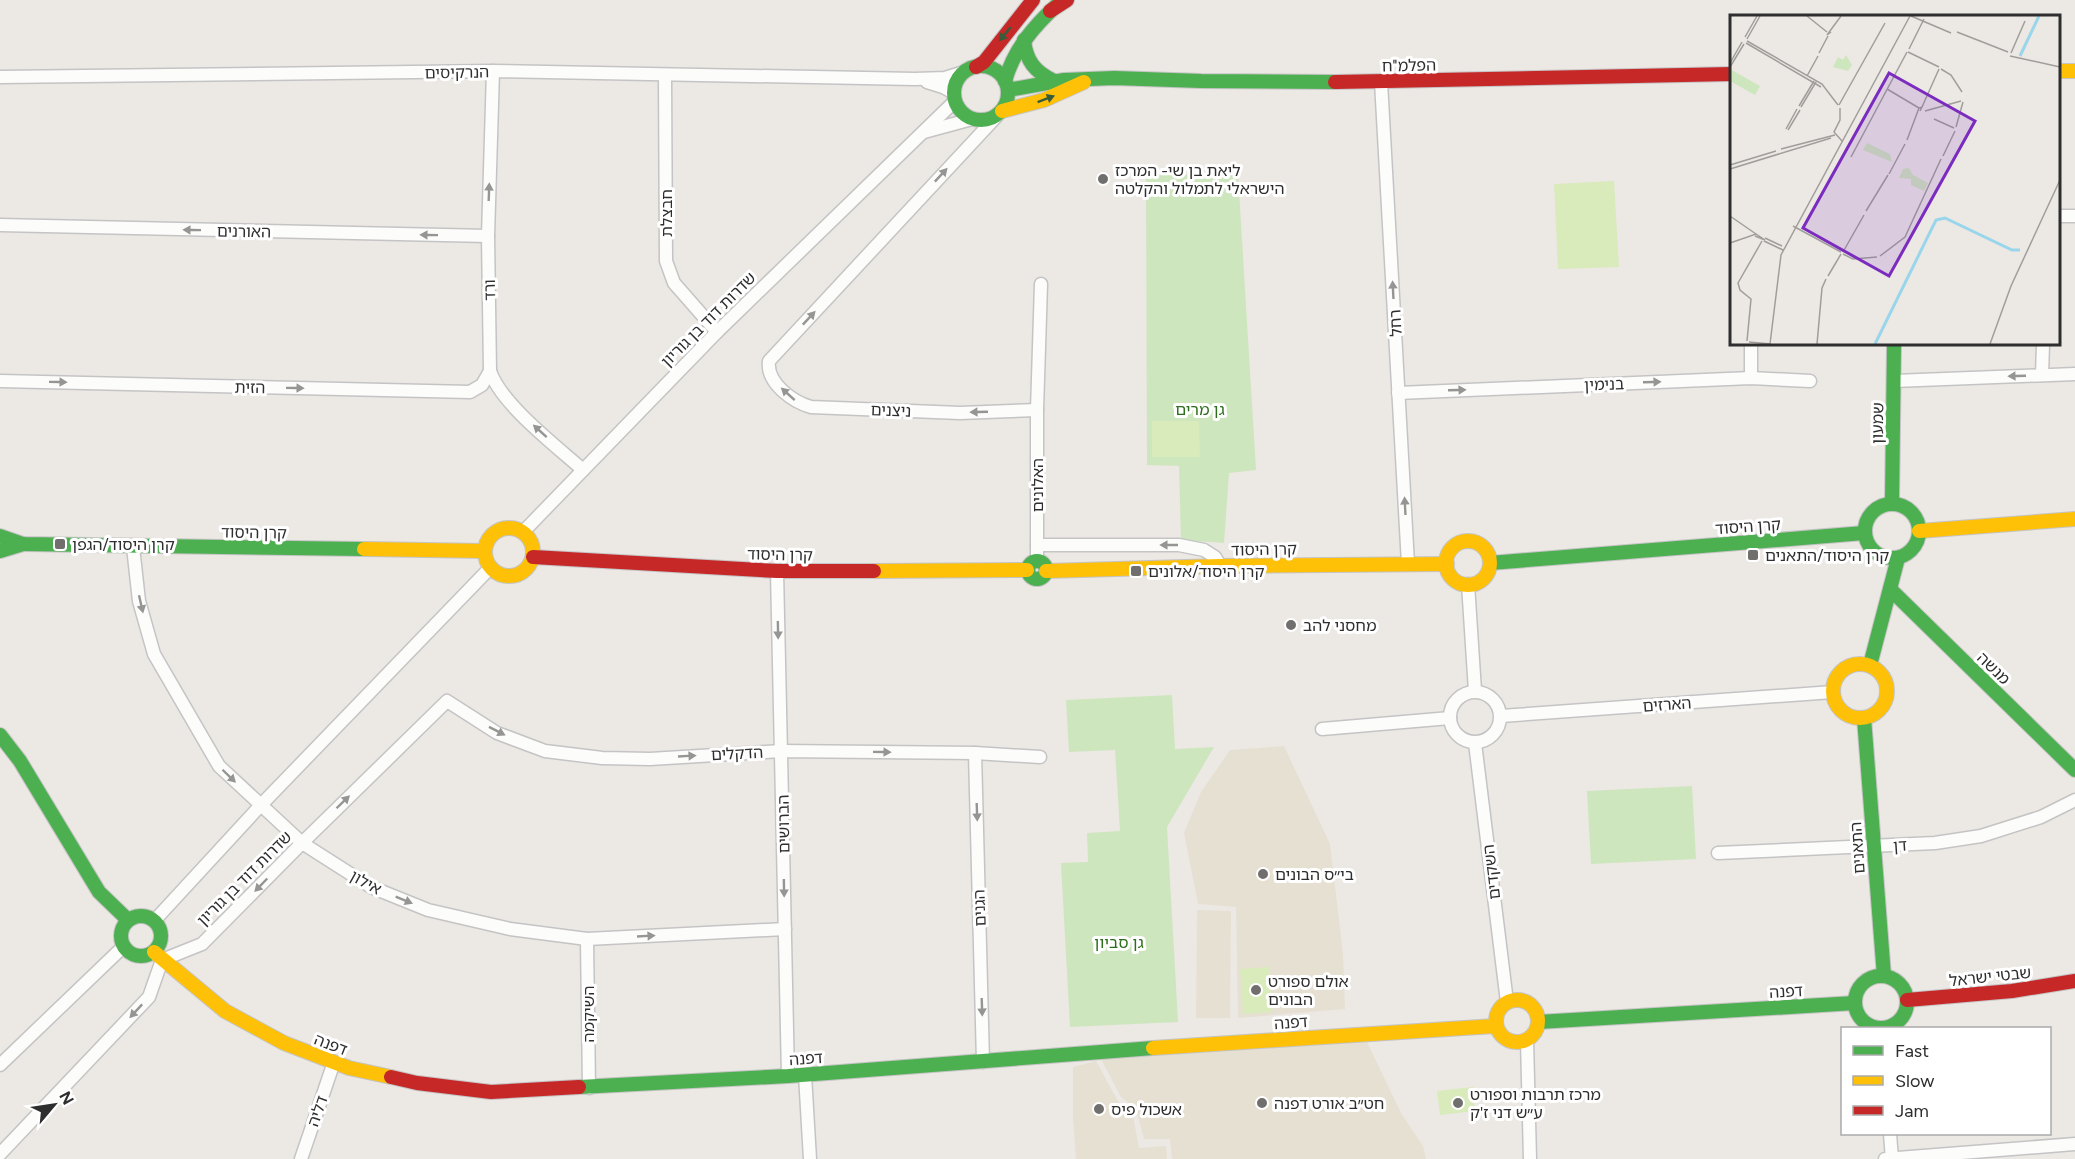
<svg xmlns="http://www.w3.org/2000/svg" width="2075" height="1159" viewBox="0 0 2075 1159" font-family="Figtree,'Noto Sans Hebrew',sans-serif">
<rect width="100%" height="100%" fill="#ece8e4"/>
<g fill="#e6e0d3">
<path d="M 1284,746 L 1330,844 L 1343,954 L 1345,1009 L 1238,1018 L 1236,907 L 1198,904 L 1184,833 L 1201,792 L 1230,750 Z"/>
<path d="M 1197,910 L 1231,911 L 1230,1018 L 1196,1018 Z"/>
<path d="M 1367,1042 L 1401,1113 L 1423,1146 L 1426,1159 L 1172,1159 L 1170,1139 L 1144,1139 L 1136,1109 L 1121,1097 L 1101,1059 Z"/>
<path d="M 1096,1061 L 1119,1103 L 1133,1116 L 1139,1148 L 1166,1146 L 1167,1159 L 1076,1159 L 1073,1118 L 1073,1067 Z"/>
</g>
<g fill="#cee6be">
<path d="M 1238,174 L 1256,470 L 1229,473 L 1224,543 L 1181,540 L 1179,466 L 1147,465 L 1146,175 Z"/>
<path d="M 1172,695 L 1175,749 L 1214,747 L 1167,827 L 1178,1022 L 1070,1027 L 1061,863 L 1088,862 L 1087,833 L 1120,831 L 1115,750 L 1069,752 L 1066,700 Z"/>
<path d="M 1692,786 L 1696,859 L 1591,864 L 1587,791 Z"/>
</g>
<g fill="#d9eabb">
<path d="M 1614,181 L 1619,267 L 1558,269 L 1554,184 Z"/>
<path d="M 1152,421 L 1199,421 L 1200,457 L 1152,457 Z"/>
<path d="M 1269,967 L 1272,1012 L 1243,1014 L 1240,969 Z"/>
<path d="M 1473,1087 L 1475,1111 L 1440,1115 L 1437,1091 Z"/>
</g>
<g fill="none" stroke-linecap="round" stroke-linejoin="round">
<defs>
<g id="street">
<path d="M 493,71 L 488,236 L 490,371 C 501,404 556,446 583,470"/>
<path d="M 665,76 L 666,261 L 674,283 L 717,332"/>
<path d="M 0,77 L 493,71 L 915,79 L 945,78 L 964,72"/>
<path d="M 927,82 L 943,87 L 954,93"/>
<path d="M 1381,82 L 1408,564"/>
<path d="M 997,116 L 769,361 C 766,383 793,402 811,407 L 960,413 L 1037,410"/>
<path d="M 924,132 L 972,119"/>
<path d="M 2058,216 L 2075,216"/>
<path d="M 0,225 L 488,236"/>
<path d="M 2042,375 L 2043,344"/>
<path d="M 1751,378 L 1751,344"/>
<path d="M 0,381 L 470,392 L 482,385 L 490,371"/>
<path d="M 1894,381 L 2075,374"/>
<path d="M 1398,393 L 1751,378 L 1810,381"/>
<path d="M 523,532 L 717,332 L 955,101"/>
<path d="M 1037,545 L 1179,545 L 1204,550 L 1215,557 L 1220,566"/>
<path d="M 133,547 L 139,601 L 154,654 L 219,766 L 302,843 L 371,887 L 428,910 L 510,929 L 587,939 L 785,929"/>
<path d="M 1037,561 L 1037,410 L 1041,284"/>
<path d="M 777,571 L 788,1076"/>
<path d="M 1468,584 L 1475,691"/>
<circle cx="1475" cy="717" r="25"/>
<path d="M 1501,716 L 1833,692"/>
<path d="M 1322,729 L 1450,718"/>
<path d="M 1475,743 L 1507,1002"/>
<path d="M 975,753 L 983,1062"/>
<path d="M 1718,853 L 1935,843 L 1981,836 L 2041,817 L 2075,800"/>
<path d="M 155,920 L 260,806 L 491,567"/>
<path d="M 587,939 L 589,1088"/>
<path d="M 1527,1040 L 1530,1159"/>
<path d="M 0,1065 L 124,946"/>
<path d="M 805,1075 L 810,1159"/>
<path d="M 1890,1134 L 1892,1159"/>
<path d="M 0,1154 L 149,997 L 162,960 L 202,944 L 302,843 L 447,701 L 497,733 L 545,751 L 602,758 L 650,759 L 781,751 L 975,753 L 1040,757"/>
<path d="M 301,1159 L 334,1062"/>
<path d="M 1885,1159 L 2075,1144"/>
</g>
<g id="fast">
<path d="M 1024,40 C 1026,61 1035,72 1054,81"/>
<circle cx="981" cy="93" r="27"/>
<path d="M 1005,81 C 1014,49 1034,26 1058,4"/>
<path d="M 1008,90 L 1064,80 L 1114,78 L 1201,81 L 1335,82"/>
<path d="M 1892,503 L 1894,344"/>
<circle cx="1892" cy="531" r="27"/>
<path d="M 0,536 L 23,544 L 364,549"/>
<path d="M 0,551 L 23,544"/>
<circle cx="1037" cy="570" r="9"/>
<path d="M 1490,563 L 1864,533"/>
<path d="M 1890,589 L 2075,770"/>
<path d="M 1870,665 L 1898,558"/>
<path d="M 1864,718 L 1884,976"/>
<path d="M 0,735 L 20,761 L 99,892 L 128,920"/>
<circle cx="141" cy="936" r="20"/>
<circle cx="1881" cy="1002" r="26"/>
<path d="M 1538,1022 L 1855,1003"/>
<path d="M 579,1087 L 788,1076 L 1153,1048"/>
</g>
<g id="slow">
<path d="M 2058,71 L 2075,71"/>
<path d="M 1002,111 L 1044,100 L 1084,82"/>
<circle cx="509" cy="552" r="24"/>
<path d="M 1919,531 L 2075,519"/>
<circle cx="1468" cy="563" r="22"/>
<path d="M 364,549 L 485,551"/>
<path d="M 874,571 L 1027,570"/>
<path d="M 1046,571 L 1220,566 L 1447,564"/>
<circle cx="1860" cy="691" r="27"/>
<path d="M 154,952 L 225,1011 L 284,1043 L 349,1068 L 391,1077"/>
<circle cx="1517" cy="1021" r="21"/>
<path d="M 1153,1048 L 1495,1026"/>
</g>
<g id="jam">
<path d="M 1050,11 L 1067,0"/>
<path d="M 976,67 L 984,62 L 1033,0"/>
<path d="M 1335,82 L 1732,74"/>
<path d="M 533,557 L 777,571 L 874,571"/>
<path d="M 1907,1000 L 2012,991 L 2075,981"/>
<path d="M 391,1077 L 417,1083 L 491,1092 L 579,1087"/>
</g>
</defs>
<use href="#street" stroke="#c5c4c5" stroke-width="15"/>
<use href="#fast" stroke="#c5c4c5" stroke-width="16"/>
<use href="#slow" stroke="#c5c4c5" stroke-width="16"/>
<use href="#jam" stroke="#c5c4c5" stroke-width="16"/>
<use href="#street" stroke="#fcfcfb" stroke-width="12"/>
<use href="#fast" stroke="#4caf50" stroke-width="14"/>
<use href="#slow" stroke="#ffc107" stroke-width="14"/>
<use href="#jam" stroke="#c62828" stroke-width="14"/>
</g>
<defs><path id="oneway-solid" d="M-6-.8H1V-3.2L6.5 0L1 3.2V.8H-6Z" transform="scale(1.5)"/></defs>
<g fill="#385b3a">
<use href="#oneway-solid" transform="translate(1005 34) rotate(129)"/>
<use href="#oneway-solid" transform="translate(1046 99) rotate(-21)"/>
</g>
<g fill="#959594">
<use href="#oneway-solid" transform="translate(941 175) rotate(-47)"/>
<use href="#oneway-solid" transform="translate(489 192) rotate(-88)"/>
<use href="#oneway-solid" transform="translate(192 230) rotate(-179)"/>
<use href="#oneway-solid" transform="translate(429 235) rotate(-179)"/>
<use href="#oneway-solid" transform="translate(1393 290) rotate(-93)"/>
<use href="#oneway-solid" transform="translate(809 318) rotate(-47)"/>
<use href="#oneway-solid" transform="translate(2017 376) rotate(178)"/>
<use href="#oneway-solid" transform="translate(58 382) rotate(1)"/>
<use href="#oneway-solid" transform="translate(1652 382) rotate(-2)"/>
<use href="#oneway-solid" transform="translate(295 388) rotate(1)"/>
<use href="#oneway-solid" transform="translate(1457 390) rotate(-2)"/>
<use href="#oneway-solid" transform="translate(788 394) rotate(-138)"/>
<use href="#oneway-solid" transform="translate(979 412) rotate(178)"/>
<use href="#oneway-solid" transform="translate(540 431) rotate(-138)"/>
<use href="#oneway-solid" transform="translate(1405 506) rotate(-93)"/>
<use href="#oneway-solid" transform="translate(1169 545) rotate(-180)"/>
<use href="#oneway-solid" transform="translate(141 604) rotate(77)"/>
<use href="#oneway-solid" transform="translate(778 630) rotate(89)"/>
<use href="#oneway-solid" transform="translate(497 731) rotate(27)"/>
<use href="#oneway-solid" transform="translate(882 752) rotate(1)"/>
<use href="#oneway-solid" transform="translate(687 756) rotate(-3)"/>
<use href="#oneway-solid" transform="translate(229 776) rotate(44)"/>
<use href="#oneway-solid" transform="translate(343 802) rotate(-44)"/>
<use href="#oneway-solid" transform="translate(977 812) rotate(88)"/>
<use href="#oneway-solid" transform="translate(261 885) rotate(134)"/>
<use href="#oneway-solid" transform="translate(784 888) rotate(89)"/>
<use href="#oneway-solid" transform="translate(404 900) rotate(22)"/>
<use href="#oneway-solid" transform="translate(646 936) rotate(-3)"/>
<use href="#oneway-solid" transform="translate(982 1007) rotate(88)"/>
<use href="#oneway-solid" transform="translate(136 1011) rotate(133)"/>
</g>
<g fill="#706f6e" stroke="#fff" stroke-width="2">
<circle cx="1103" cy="179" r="6"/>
<rect x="54" y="538" width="12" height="12" rx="3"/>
<rect x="1747" y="549" width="12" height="12" rx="3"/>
<rect x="1130" y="565" width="12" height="12" rx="3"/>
<circle cx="1291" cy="625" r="6"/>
<circle cx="1263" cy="874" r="6"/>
<circle cx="1256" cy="990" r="6"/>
<circle cx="1262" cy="1103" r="6"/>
<circle cx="1458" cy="1103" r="6"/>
<circle cx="1099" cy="1109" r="6"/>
</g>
<g text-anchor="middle" stroke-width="6" stroke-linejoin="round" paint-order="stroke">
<g font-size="16" fill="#2e2e2e" stroke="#fff">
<text transform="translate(1409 65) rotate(-1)" y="6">הפלמ"ח</text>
<text transform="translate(457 72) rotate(-1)" y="6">הנרקיסים</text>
<text transform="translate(666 213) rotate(-90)" y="6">חבצלת</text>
<text transform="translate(244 231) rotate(1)" y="6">האורנים</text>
<text transform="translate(489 290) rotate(-91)" y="6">ורד</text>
<text transform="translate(708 319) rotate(-45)" y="6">שדרות דוד בן גוריון</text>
<text transform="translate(1395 323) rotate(-93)" y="6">רחל</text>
<text transform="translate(1604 384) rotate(-2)" y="6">בנימין</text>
<text transform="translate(250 387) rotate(1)" y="6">הזית</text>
<text transform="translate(891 410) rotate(2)" y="6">ניצנים</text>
<text transform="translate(1877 423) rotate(-89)" y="6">שמעון</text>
<text transform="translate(1037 485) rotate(-90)" y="6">האלונים</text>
<text transform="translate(1748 526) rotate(-4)" y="6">קרן היסוד</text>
<text transform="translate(254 532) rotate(1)" y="6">קרן היסוד</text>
<text transform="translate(1264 549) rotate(-1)" y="6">קרן היסוד</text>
<text transform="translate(780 554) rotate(1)" y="6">קרן היסוד</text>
<text transform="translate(1994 668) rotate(44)" y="6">מנשה</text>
<text transform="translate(1667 704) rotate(-4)" y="6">הארזים</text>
<text transform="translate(737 753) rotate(-3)" y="6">הדקלים</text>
<text transform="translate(783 824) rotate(-91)" y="6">הברושים</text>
<text transform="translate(1900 845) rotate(-4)" y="6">דן</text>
<text transform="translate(1857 848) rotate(-94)" y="6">התאנים</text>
<text transform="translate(1491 872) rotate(-97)" y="6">השקדים</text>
<text transform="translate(244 878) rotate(-45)" y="6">שדרות דוד בן גוריון</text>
<text transform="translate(366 882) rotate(29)" y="6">אילון</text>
<text transform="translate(979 908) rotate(-92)" y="6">הגנים</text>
<text transform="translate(1990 976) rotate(-6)" y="6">שבטי ישראל</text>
<text transform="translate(1786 991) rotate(-3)" y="6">דפנה</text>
<text transform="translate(588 1014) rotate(-90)" y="6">השיקמה</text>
<text transform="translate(1291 1022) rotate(-4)" y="6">דפנה</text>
<text transform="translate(331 1044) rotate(21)" y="6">דפנה</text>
<text transform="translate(806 1058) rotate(-4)" y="6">דפנה</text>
<text transform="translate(317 1111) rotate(-71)" y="6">דליה</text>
</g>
<g font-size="16" fill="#2e2e2e" stroke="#fff" text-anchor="start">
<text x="1115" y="176">ליאת בן שי- המרכז<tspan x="1115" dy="18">הישראלי לתמלול והקלטה</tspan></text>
<text x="72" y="550">קרן היסוד/הגפן</text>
<text x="1765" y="561">קרן היסוד/התאנים</text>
<text x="1148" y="577">קרן היסוד/אלונים</text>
<text x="1303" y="631">מחסני להב</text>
<text x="1275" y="880">בי״ס הבונים</text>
<text x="1268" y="987">אולם ספורט<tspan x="1268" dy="18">הבונים</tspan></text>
<text x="1470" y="1100">מרכז תרבות וספורט<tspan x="1470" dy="18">ע״ש דני ז'ק</tspan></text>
<text x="1274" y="1109">חט״ב אורט דפנה</text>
<text x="1111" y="1115">אשכול פיס</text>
</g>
<g font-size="16" fill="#2c6e1b" stroke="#fff">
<text x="1200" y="415">גן מרים</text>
<text x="1119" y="948">גן סביון</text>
</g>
</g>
<g transform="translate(1730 15)">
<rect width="330" height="330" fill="#ece8e4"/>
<path d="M 116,40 L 122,50 L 118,56 L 103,52 L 108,42 L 113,45 ZM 0,54 L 30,71 L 25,80 L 0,66 ZM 137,128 L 160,139 L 162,147 L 133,135 ZM 179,153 L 183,160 L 198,168 L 194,176 L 181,170 L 181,164 L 169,163 L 173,154 Z" fill="#cee6be"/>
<path fill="none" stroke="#99d6ec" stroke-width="3" d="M 290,41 L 309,1M 145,329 L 206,205 L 215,203 L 282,235 L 290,235"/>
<path fill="none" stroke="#a09e9b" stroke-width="1.5" d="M 77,1 L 97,17M 181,1 L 221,18M 101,17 L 97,20 L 111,1M 227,17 L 278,37M 15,22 L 27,1M 17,24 L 30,1M 17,26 L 92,69 L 108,90M 16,28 L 91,72M 179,34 L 194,4M 178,37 L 209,52M 89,38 L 98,21M 281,38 L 295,6M 280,41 L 330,52M 0,48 L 12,27M 0,52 L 14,29M 211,54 L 221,60 L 232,77M 77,61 L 88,41M 157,74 L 189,93M 109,90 L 155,8M 69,91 L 84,66M 71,92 L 86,67M 192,92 L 209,54M 110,93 L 110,105 L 104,117 L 112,126M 195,96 L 231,86M 204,104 L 224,113M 226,112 L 233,87M 56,114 L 67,94M 58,115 L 70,95M 177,125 L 189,93 L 192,92 L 190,96M 51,134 L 105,120M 213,141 L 225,116M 121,142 L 177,37M 0,150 L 46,136M 0,154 L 101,123M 159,159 L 175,129M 136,196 L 158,160M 0,201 L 26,219M 63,211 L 111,237M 35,223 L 52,231M 34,226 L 53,235M 0,228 L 26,219 L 35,225 L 25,221M 113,237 L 134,200M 113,239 L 123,244 L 147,242M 150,241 L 175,222 L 211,144M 98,261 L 111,239M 17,326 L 21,284 L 10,275 L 8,268 L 32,226M 19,327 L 41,329M 40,329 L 51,240 L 180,1M 87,329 L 92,273 L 96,264M 260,329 L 281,271 L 330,165"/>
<path fill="#7b2cbf" fill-opacity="0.15" stroke="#7b2cbf" stroke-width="3" d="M 159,58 L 245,106 L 159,261 L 73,213 Z"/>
<rect width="330" height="330" fill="none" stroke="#2e2e2e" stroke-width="3"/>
</g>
<rect x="1841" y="1027" width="210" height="108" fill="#ffffff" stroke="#ababab" stroke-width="1.5"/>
<rect x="1853" y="1046" width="30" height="9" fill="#4caf50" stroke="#ababab" stroke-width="1.5"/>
<text x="1895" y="1057" font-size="18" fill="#2e2e2e">Fast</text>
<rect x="1853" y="1076" width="30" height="9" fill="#ffc107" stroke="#ababab" stroke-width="1.5"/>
<text x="1895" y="1087" font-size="18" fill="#2e2e2e">Slow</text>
<rect x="1853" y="1106" width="30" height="9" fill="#c62828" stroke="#ababab" stroke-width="1.5"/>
<text x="1895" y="1117" font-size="18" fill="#2e2e2e">Jam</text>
<g transform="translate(54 1105) rotate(61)" stroke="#ffffff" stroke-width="4.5" paint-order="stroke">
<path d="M0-4.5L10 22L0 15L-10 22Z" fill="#2e2e2e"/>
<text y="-9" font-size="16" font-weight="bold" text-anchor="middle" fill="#2e2e2e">N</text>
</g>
</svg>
